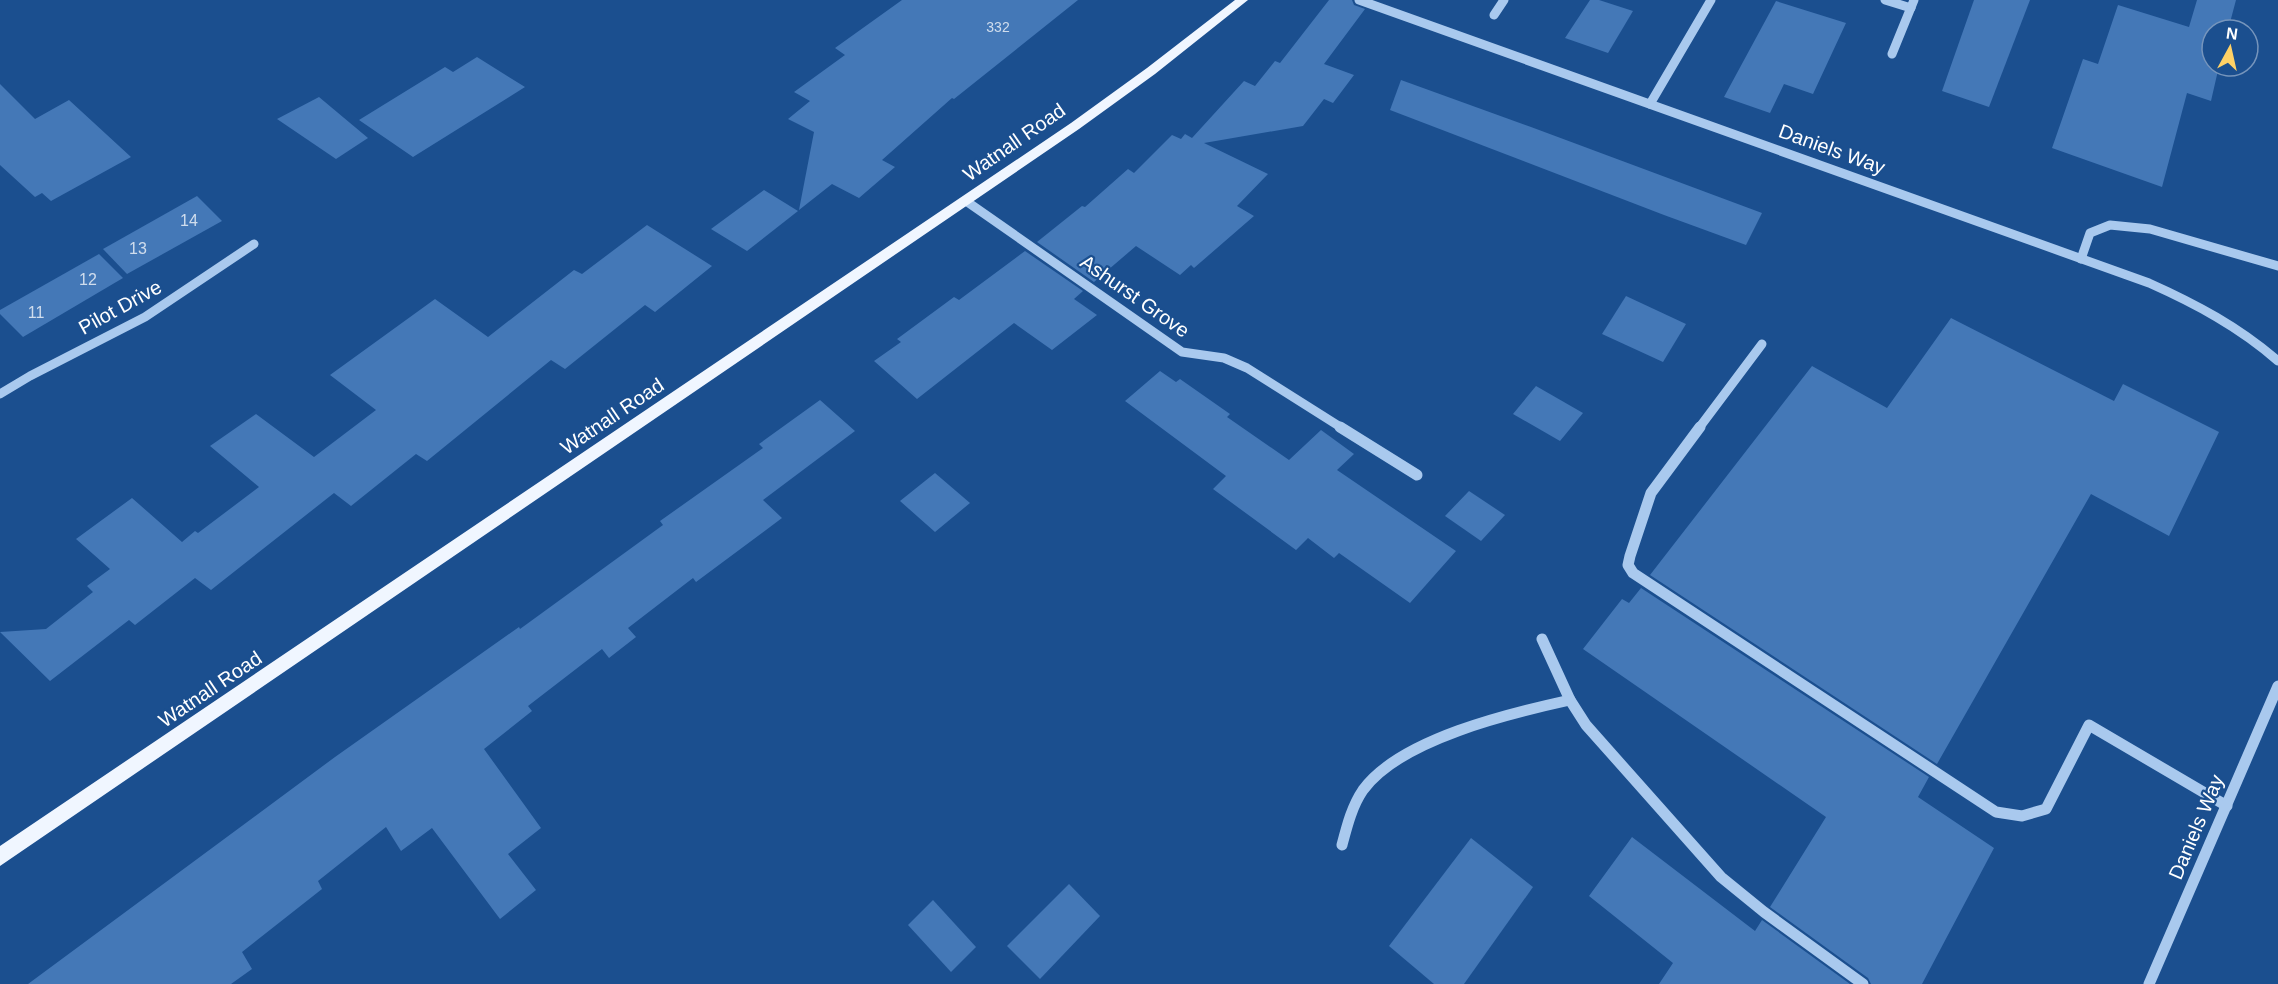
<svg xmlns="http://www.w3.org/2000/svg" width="2278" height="984" viewBox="0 0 2278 984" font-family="Arial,sans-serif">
<rect width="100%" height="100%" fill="#1b4f8f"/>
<g fill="#4478b7">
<path d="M 902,0 L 1078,0 L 954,99 L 952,98 L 882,160 L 895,167 L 859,198 L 832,184 L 799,210 L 814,132 L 788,119 L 810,101 L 794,92 L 845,55 L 835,48 Z"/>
<path d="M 1329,0 L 1352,0 L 1354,5 L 1365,9 L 1324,64 L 1354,75 L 1333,103 L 1324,99 L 1303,126 L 1204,143 L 1268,174 L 1237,206 L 1254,216 L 1194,268 L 1191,265 L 1180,275 L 1136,246 L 1094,282 L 1037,242 L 1082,206 L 1085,207 L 1128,169 L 1134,173 L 1172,135 L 1181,139 L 1185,134 L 1192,138 L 1244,81 L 1255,86 L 1275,61 L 1280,63 Z"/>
<path d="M 1590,0 L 1599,0 L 1633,11 L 1608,53 L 1565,38 Z"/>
<path d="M 1974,0 L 2030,0 L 1989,107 L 1942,91 Z"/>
<path d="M 2197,0 L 2236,0 L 2228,30 L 2212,30 L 2212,66 L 2219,66 L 2211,101 L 2187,93 L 2162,187 L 2052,148 L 2083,59 L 2098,64 L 2118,5 L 2189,27 Z"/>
<path d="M 1776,1 L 1846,23 L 1813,94 L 1784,84 L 1770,113 L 1724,97 Z"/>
<path d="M 477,57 L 525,87 L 413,157 L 359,120 L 445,67 L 453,72 Z"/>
<path d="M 1401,80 L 1531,127 L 1762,213 L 1746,245 L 1664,215 L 1390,110 Z"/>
<path d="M 0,84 L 35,119 L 69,100 L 131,157 L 51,201 L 42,193 L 35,197 L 0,165 Z"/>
<path d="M 319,97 L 368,138 L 336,159 L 277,119 Z"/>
<path d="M 764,190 L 798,211 L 747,251 L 711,229 Z"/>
<path d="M 197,196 L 222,221 L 127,274 L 103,249 Z"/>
<path d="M 647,225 L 712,266 L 655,312 L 645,305 L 565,369 L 551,360 L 427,461 L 416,454 L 351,506 L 334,493 L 211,590 L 195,578 L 135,625 L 129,620 L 50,681 L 0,632 L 46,629 L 93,592 L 87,586 L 110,569 L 76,539 L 132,498 L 182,542 L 195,531 L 198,533 L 259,487 L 210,446 L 256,414 L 314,457 L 376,410 L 330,375 L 435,299 L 488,337 L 574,270 L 582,274 Z"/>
<path d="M 1025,251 L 1083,291 L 1074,299 L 1097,315 L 1052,350 L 1014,323 L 917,399 L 874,361 L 901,342 L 897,339 L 954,297 L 959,300 Z"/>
<path d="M 99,254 L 123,278 L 23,337 L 0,314 L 0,310 Z"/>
<path d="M 1626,296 L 1686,324 L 1663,362 L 1602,334 Z"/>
<path d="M 1951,318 L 2114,401 L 2123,384 L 2219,432 L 2169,536 L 2091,494 L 1937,764 L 1650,575 L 1812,366 L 1887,408 Z"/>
<path d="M 1160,371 L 1176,382 L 1180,379 L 1230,414 L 1227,417 L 1289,460 L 1321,430 L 1354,454 L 1337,470 L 1456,551 L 1410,603 L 1339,553 L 1334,558 L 1308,538 L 1296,550 L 1213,489 L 1226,476 L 1125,401 Z"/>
<path d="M 1536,386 L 1583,413 L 1560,441 L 1513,414 Z"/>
<path d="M 820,400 L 855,431 L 763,500 L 782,518 L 696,582 L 693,578 L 628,628 L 636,637 L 609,658 L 602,649 L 528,706 L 532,711 L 484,749 L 541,828 L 508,854 L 536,890 L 500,919 L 432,828 L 401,851 L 386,827 L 318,881 L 322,889 L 242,952 L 252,969 L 231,984 L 28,984 L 335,757 L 519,627 L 520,629 L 663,525 L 660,521 L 763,448 L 759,444 Z"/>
<path d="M 935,473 L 970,503 L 935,532 L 900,501 Z"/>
<path d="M 1469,491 L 1505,515 L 1481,541 L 1445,516 Z"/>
<path d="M 1641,588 L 1929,777 L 1918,797 L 1994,848 L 1922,984 L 1871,984 L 1868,978 L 1770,907 L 1826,817 L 1583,649 L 1622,599 L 1629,603 Z"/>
<path d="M 1632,837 L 1755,931 L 1762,920 L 1850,984 L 1659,984 L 1673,963 L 1589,896 Z"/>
<path d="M 1471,838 L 1533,887 L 1464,984 L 1434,984 L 1389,946 Z"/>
<path d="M 1069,884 L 1100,916 L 1040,979 L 1007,946 Z"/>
<path d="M 933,900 L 976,947 L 951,972 L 908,925 Z"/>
</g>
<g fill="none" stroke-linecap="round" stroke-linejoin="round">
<g stroke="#a9c9ee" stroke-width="9">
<path d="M 1359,0 L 2149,283 C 2196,304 2239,327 2278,361"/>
<path d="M 1885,0 L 1911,8"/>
<path d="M 1494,15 L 1504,0"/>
<path d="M 1892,54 L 1914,0"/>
<path d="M 1650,104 L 1711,0"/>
<path d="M 966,201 L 1182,352 L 1224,358 L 1247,368 L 1342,428"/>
<path d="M 2081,259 L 2090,233 L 2110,225 L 2150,229 L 2278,266"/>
<path d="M 0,394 L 30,376 L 145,317 L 254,244"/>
<path d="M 1699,428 L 1762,344"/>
</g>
<g stroke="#a9c9ee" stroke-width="11">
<path d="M 1340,427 L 1417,475"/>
<path d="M 1700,427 L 1651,493 L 1630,556 L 1628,565 L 1633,573 L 1996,812 L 2022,816 L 2046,809 L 2089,725 L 2227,806"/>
<path d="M 1542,639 L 1570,700 L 1586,725 L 1721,877 L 1764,912 L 1863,984"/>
<path d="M 1342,845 C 1347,826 1352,806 1363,790 C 1400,739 1511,713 1570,700"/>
<path d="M 2149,984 L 2278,686"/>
</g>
<path fill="#f0f6ff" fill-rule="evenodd" d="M 1235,0 L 1248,0 L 1155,74 L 1079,129 L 0,866 L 0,846 L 1071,123 L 1147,68 Z"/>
</g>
<g text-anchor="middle" stroke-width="4.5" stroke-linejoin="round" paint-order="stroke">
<g font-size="14" fill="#d0dded">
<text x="998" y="32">332</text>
</g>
<g font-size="16" fill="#d0dded">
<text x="189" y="226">14</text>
<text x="138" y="254">13</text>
<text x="88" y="285">12</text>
<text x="36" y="318">11</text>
</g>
<g font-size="20" fill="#fff" stroke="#1b4f8f">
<text transform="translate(1014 142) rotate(-35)" y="7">Watnall Road</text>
<text transform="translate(1832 149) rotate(20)" y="7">Daniels Way</text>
<text transform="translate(1135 296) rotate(35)" y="7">Ashurst Grove</text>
<text transform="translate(120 307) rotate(-29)" y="7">Pilot Drive</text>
<text transform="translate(612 416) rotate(-34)" y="7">Watnall Road</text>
<text transform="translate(210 689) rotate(-34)" y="7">Watnall Road</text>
<text transform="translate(2196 827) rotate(-67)" y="7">Daniels Way</text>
</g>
</g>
<g transform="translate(2230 48) rotate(8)"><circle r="28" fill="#1b4f8f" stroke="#7695bc" stroke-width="1.5"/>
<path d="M0-4.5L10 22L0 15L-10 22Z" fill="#ffd166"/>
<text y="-9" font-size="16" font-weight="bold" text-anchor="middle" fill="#ffffff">N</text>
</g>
</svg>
